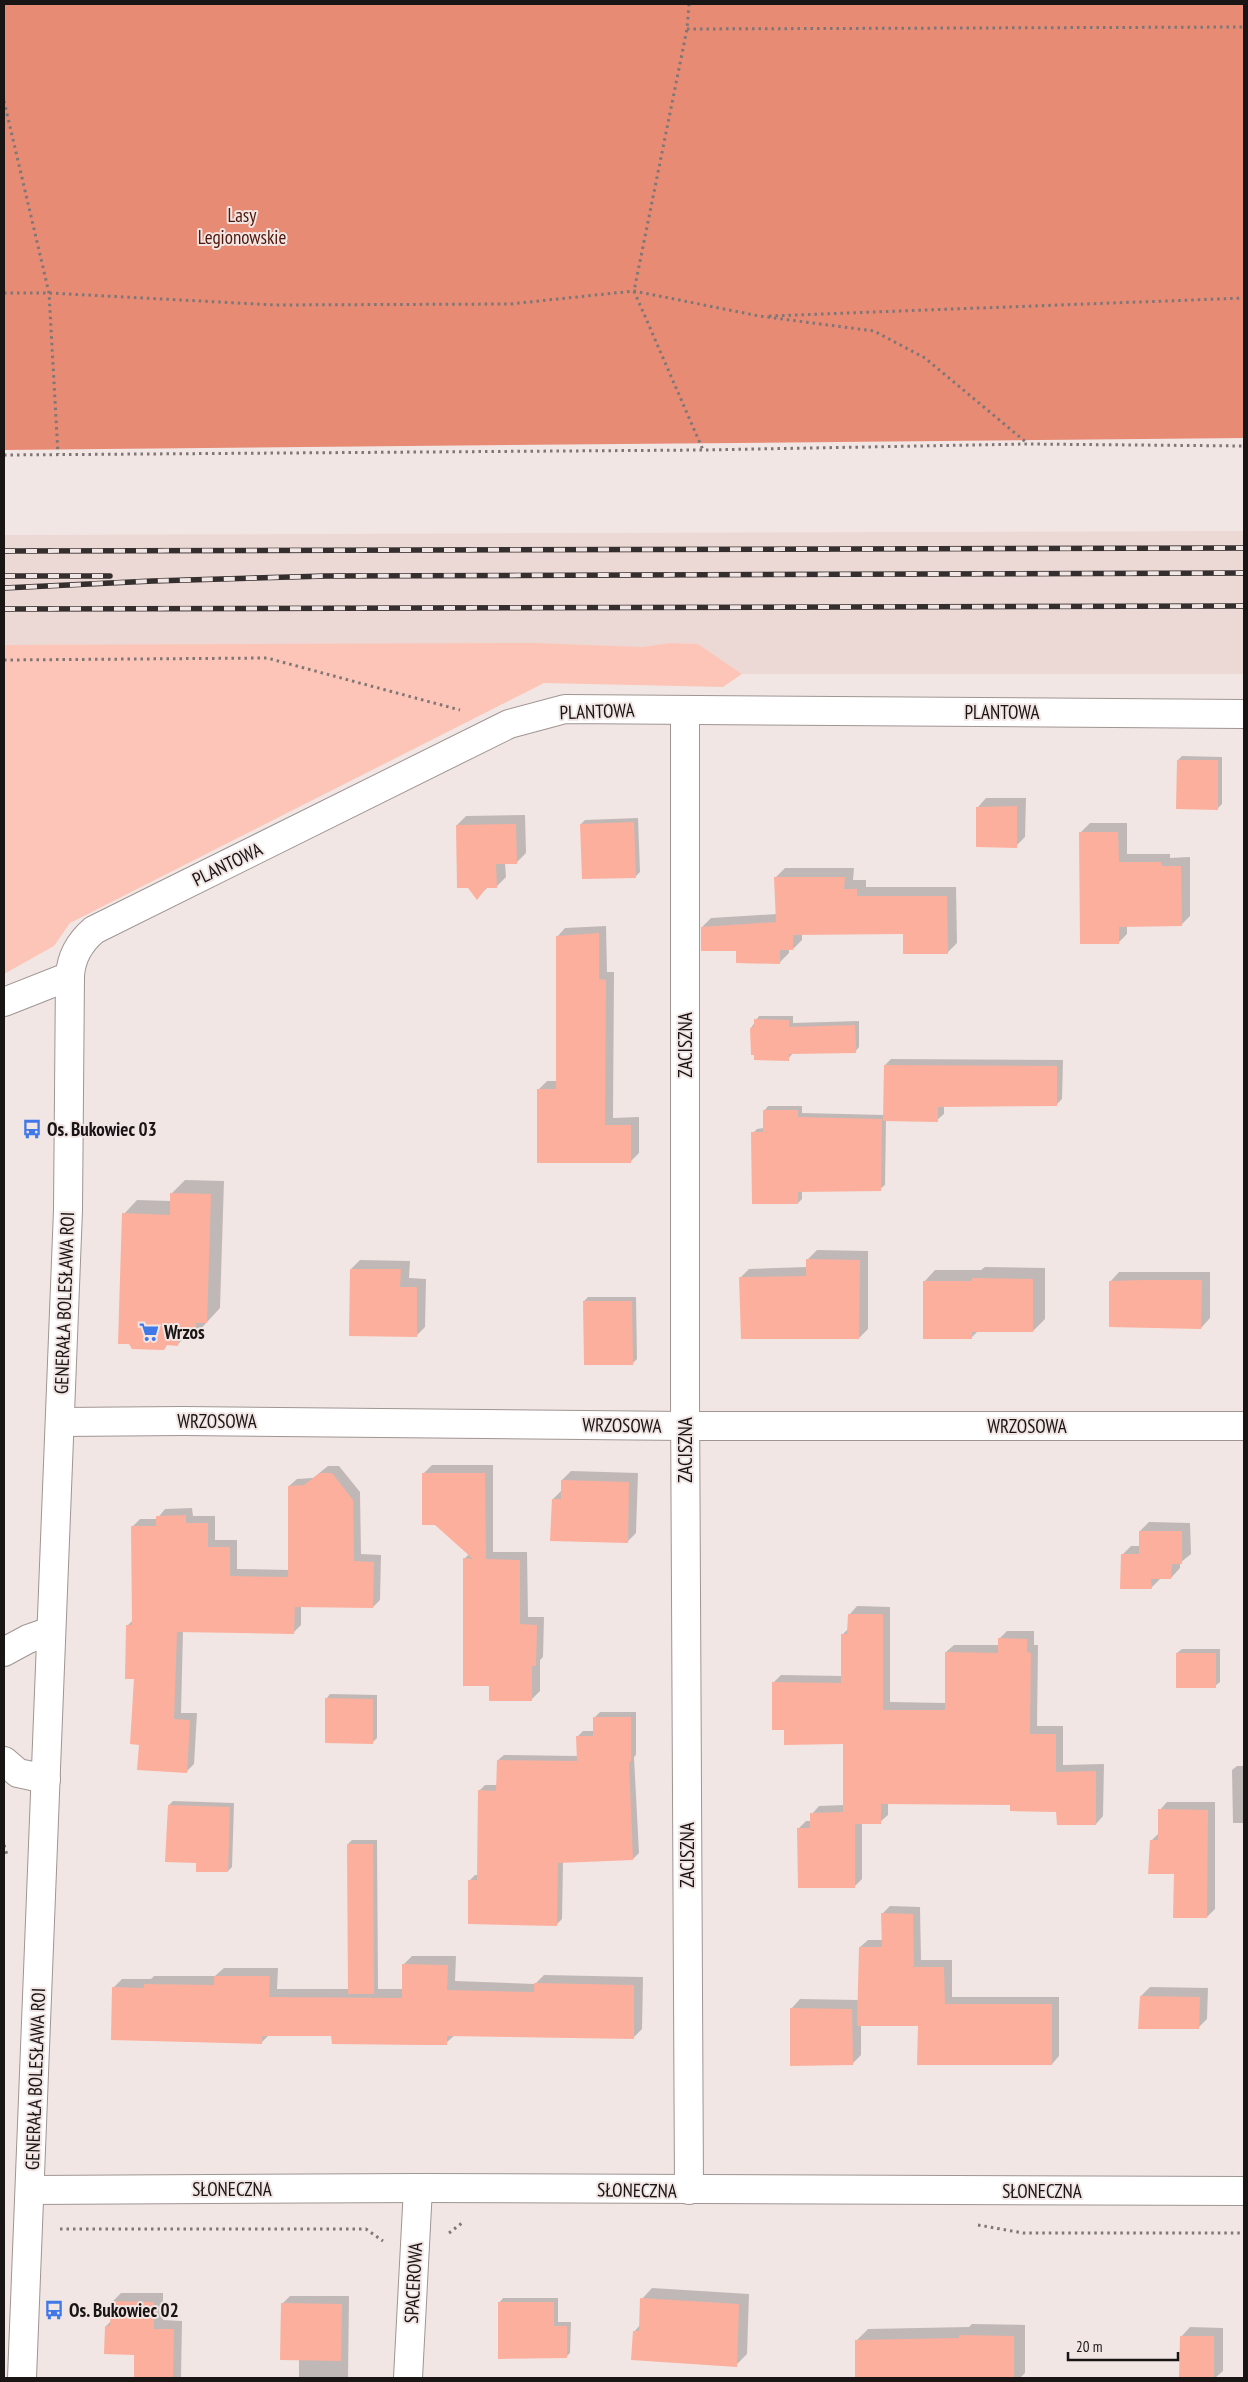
<svg xmlns="http://www.w3.org/2000/svg" width="1248" height="2382" viewBox="0 0 1248 2382" font-family="'PT Sans Narrow',sans-serif">
<rect width="100%" height="100%" fill="#f1e6e4"/>
<path fill="#ecd8d4" d="M 1244,531 L 1244,674 L 742,674 L 698,644 L 670,643 L 642,647 L 4,645 L 4,535 Z"/>
<path fill="#fdc5b7" d="M 533,643 L 642,647 L 670,643 L 698,644 L 742,674 L 723,687 L 544,683 L 70,923 L 54,946 L 4,974 L 4,645 Z"/>
<path fill="#e88b75" d="M 4,4 L 1244,4 L 1244,438 L 4,450 Z"/>
<g fill="#0003">
<path d="M 1182,756 L 1222,757 L 1222,804 L 1217,809 L 1178,760 Z"/>
<path d="M 986,798 L 1026,798 L 1025,837 L 1016,846 L 977,808 Z"/>
<path d="M 525,815 L 526,853 L 517,862 L 505,863 L 506,877 L 496,887 L 488,887 L 477,898 L 457,825 L 466,816 Z"/>
<path d="M 638,818 L 640,872 L 635,877 L 581,824 L 585,820 Z"/>
<path d="M 1090,823 L 1127,823 L 1127,854 L 1170,854 L 1170,858 L 1190,857 L 1190,916 L 1181,925 L 1127,926 L 1127,934 L 1118,943 L 1081,832 Z"/>
<path d="M 785,868 L 854,868 L 853,880 L 866,880 L 866,887 L 956,887 L 957,943 L 947,953 L 905,933 L 802,934 L 802,940 L 793,949 L 789,949 L 789,953 L 780,962 L 737,949 L 702,927 L 711,918 L 777,914 L 776,877 Z"/>
<path d="M 606,926 L 607,972 L 614,972 L 613,1118 L 639,1117 L 639,1153 L 630,1162 L 538,1090 L 547,1081 L 557,1081 L 557,937 L 565,928 Z"/>
<path d="M 759,1016 L 793,1016 L 793,1023 L 859,1021 L 859,1047 L 855,1052 L 793,1053 L 788,1059 L 751,1028 Z"/>
<path d="M 891,1059 L 1063,1060 L 1062,1099 L 1056,1105 L 944,1105 L 944,1114 L 937,1120 L 886,1120 L 885,1185 L 880,1189 L 802,1190 L 802,1199 L 798,1203 L 753,1133 L 757,1129 L 764,1128 L 764,1111 L 768,1106 L 802,1106 L 802,1113 L 884,1115 L 885,1065 Z"/>
<path d="M 185,1180 L 224,1181 L 220,1308 L 195,1335 L 187,1335 L 178,1344 L 168,1344 L 164,1348 L 124,1214 L 137,1200 L 171,1201 L 171,1194 Z"/>
<path d="M 817,1250 L 868,1251 L 868,1329 L 859,1338 L 740,1278 L 749,1269 L 807,1267 L 808,1259 Z"/>
<path d="M 360,1260 L 410,1261 L 409,1278 L 426,1279 L 425,1327 L 416,1336 L 351,1269 Z"/>
<path d="M 985,1267 L 1045,1268 L 1045,1319 L 1033,1331 L 978,1331 L 971,1338 L 924,1282 L 935,1270 L 981,1270 Z"/>
<path d="M 1119,1272 L 1210,1272 L 1210,1318 L 1201,1328 L 1110,1282 Z"/>
<path d="M 588,1297 L 636,1297 L 637,1359 L 633,1363 L 584,1301 Z"/>
<path d="M 432,1465 L 493,1465 L 493,1552 L 527,1552 L 528,1617 L 544,1617 L 543,1657 L 540,1660 L 540,1691 L 532,1699 L 490,1685 L 464,1559 L 469,1554 L 424,1473 Z"/>
<path d="M 328,1466 L 339,1466 L 360,1492 L 361,1554 L 381,1555 L 380,1600 L 373,1607 L 301,1606 L 301,1625 L 294,1632 L 183,1631 L 181,1713 L 197,1713 L 194,1764 L 187,1771 L 140,1744 L 136,1678 L 127,1626 L 133,1620 L 133,1526 L 140,1519 L 157,1519 L 165,1509 L 192,1508 L 193,1516 L 215,1516 L 215,1540 L 237,1540 L 237,1569 L 290,1570 L 289,1486 L 297,1479 L 313,1478 Z"/>
<path d="M 571,1471 L 638,1473 L 636,1533 L 627,1542 L 553,1499 L 562,1490 L 562,1480 Z"/>
<path d="M 1149,1522 L 1190,1523 L 1191,1554 L 1180,1563 L 1180,1568 L 1171,1578 L 1160,1579 L 1151,1588 L 1122,1555 L 1131,1546 L 1140,1546 L 1140,1531 Z"/>
<path d="M 857,1606 L 890,1607 L 890,1702 L 946,1703 L 946,1652 L 954,1645 L 999,1645 L 999,1639 L 1007,1631 L 1034,1631 L 1034,1645 L 1038,1645 L 1037,1726 L 1063,1726 L 1063,1765 L 1104,1764 L 1103,1816 L 1096,1824 L 1058,1810 L 1011,1803 L 888,1803 L 888,1815 L 880,1822 L 862,1823 L 862,1879 L 854,1887 L 799,1828 L 806,1821 L 812,1821 L 812,1814 L 819,1806 L 844,1805 L 844,1743 L 785,1729 L 773,1683 L 781,1675 L 842,1676 L 842,1635 L 849,1628 L 850,1614 Z"/>
<path d="M 1182,1649 L 1220,1649 L 1220,1682 L 1215,1686 L 1177,1653 Z"/>
<path d="M 330,1694 L 377,1695 L 377,1738 L 372,1743 L 326,1699 Z"/>
<path d="M 600,1712 L 636,1712 L 636,1755 L 634,1757 L 639,1853 L 633,1859 L 563,1862 L 562,1919 L 556,1925 L 469,1881 L 475,1875 L 478,1875 L 479,1791 L 485,1785 L 498,1785 L 498,1760 L 504,1755 L 578,1756 L 577,1737 L 583,1731 L 594,1731 L 594,1718 Z"/>
<path d="M 1237,1766 L 1244,1766 L 1244,1823 L 1233,1823 L 1232,1770 Z"/>
<path d="M 173,1801 L 234,1803 L 232,1867 L 228,1871 L 197,1862 L 169,1805 Z"/>
<path d="M 1167,1802 L 1215,1802 L 1215,1909 L 1207,1917 L 1151,1841 L 1159,1833 L 1160,1810 Z"/>
<path d="M 352,1840 L 377,1840 L 378,1989 L 404,1989 L 403,1965 L 412,1956 L 456,1956 L 455,1981 L 535,1984 L 544,1975 L 643,1977 L 642,2029 L 633,2038 L 455,2035 L 446,2043 L 332,2035 L 269,2035 L 261,2043 L 113,1988 L 122,1979 L 151,1979 L 154,1976 L 215,1976 L 224,1968 L 278,1968 L 277,1989 L 349,1989 L 348,1844 Z"/>
<path d="M 890,1906 L 920,1907 L 921,1960 L 952,1960 L 952,1997 L 1059,1997 L 1059,2056 L 1052,2064 L 919,2025 L 861,2025 L 861,2055 L 852,2064 L 791,2009 L 800,1999 L 859,2000 L 860,1947 L 868,1940 L 883,1940 L 882,1914 Z"/>
<path d="M 1150,1987 L 1208,1988 L 1207,2019 L 1198,2028 L 1141,1996 Z"/>
<path d="M 652,2288 L 749,2294 L 747,2354 L 736,2365 L 634,2332 L 640,2325 L 642,2299 Z"/>
<path d="M 121,2293 L 163,2293 L 163,2320 L 182,2321 L 181,2378 L 135,2378 L 135,2354 L 106,2326 L 111,2321 L 112,2302 Z"/>
<path d="M 290,2296 L 349,2296 L 348,2378 L 299,2378 L 299,2359 L 282,2304 Z"/>
<path d="M 503,2298 L 558,2298 L 558,2322 L 571,2322 L 570,2353 L 566,2357 L 499,2303 Z"/>
<path d="M 972,2324 L 1025,2325 L 1025,2373 L 1020,2378 L 856,2378 L 856,2341 L 868,2329 L 969,2327 Z"/>
<path d="M 1190,2327 L 1223,2328 L 1223,2371 L 1215,2378 L 1180,2378 L 1181,2337 Z"/>
</g>
<g fill="#fcaf9c">
<path d="M 1177,760 L 1218,760 L 1218,810 L 1176,809 Z"/>
<path d="M 1017,806 L 1017,848 L 976,847 L 976,807 Z"/>
<path d="M 634,822 L 636,878 L 582,879 L 580,824 Z"/>
<path d="M 516,824 L 517,864 L 496,864 L 497,888 L 486,888 L 477,900 L 468,888 L 457,888 L 456,825 Z"/>
<path d="M 1079,832 L 1118,832 L 1119,862 L 1161,862 L 1162,866 L 1181,866 L 1182,926 L 1119,927 L 1119,944 L 1080,944 Z"/>
<path d="M 774,877 L 845,877 L 844,889 L 857,889 L 857,896 L 947,896 L 948,954 L 903,954 L 903,934 L 793,935 L 793,950 L 780,950 L 780,964 L 736,963 L 736,951 L 701,951 L 701,927 L 776,922 Z"/>
<path d="M 599,933 L 599,979 L 606,980 L 605,1125 L 631,1125 L 631,1163 L 537,1163 L 537,1089 L 556,1089 L 556,936 Z"/>
<path d="M 754,1019 L 789,1020 L 789,1027 L 855,1025 L 856,1053 L 789,1054 L 789,1061 L 754,1060 L 754,1055 L 751,1055 L 750,1028 L 754,1027 Z"/>
<path d="M 884,1065 L 1057,1066 L 1057,1106 L 938,1107 L 938,1122 L 883,1121 Z"/>
<path d="M 763,1110 L 798,1110 L 798,1117 L 882,1119 L 881,1191 L 798,1192 L 798,1204 L 752,1204 L 751,1132 L 763,1132 Z"/>
<path d="M 170,1193 L 211,1194 L 207,1323 L 196,1323 L 196,1336 L 179,1336 L 178,1346 L 167,1345 L 164,1350 L 132,1349 L 129,1344 L 118,1344 L 122,1213 L 170,1215 Z"/>
<path d="M 806,1259 L 860,1260 L 859,1339 L 741,1339 L 739,1277 L 806,1276 Z"/>
<path d="M 350,1269 L 401,1269 L 400,1287 L 417,1287 L 417,1337 L 349,1336 Z"/>
<path d="M 972,1278 L 1033,1279 L 1033,1332 L 972,1332 L 972,1339 L 923,1339 L 923,1281 L 971,1281 Z"/>
<path d="M 1144,1280 L 1202,1280 L 1201,1329 L 1109,1327 L 1109,1281 Z"/>
<path d="M 583,1301 L 632,1301 L 633,1365 L 584,1365 Z"/>
<path d="M 320,1473 L 332,1473 L 353,1500 L 354,1561 L 374,1562 L 373,1608 L 295,1607 L 294,1634 L 177,1632 L 174,1719 L 190,1720 L 187,1773 L 137,1770 L 139,1745 L 130,1744 L 134,1679 L 125,1679 L 126,1625 L 132,1625 L 131,1526 L 156,1526 L 156,1516 L 186,1515 L 186,1523 L 208,1523 L 208,1547 L 230,1547 L 230,1576 L 288,1577 L 288,1486 L 304,1485 Z"/>
<path d="M 422,1473 L 485,1473 L 486,1559 L 520,1560 L 520,1624 L 537,1625 L 536,1666 L 532,1666 L 532,1701 L 489,1701 L 489,1686 L 463,1686 L 463,1558 L 473,1559 L 435,1525 L 422,1525 Z"/>
<path d="M 561,1480 L 629,1482 L 628,1543 L 550,1541 L 552,1499 L 561,1499 Z"/>
<path d="M 1139,1531 L 1182,1531 L 1182,1564 L 1172,1564 L 1171,1579 L 1151,1579 L 1152,1589 L 1120,1589 L 1121,1554 L 1139,1554 Z"/>
<path d="M 848,1614 L 883,1614 L 883,1710 L 945,1710 L 945,1652 L 998,1653 L 998,1638 L 1027,1639 L 1027,1652 L 1031,1653 L 1030,1734 L 1056,1734 L 1056,1772 L 1096,1771 L 1096,1825 L 1057,1825 L 1056,1812 L 1010,1811 L 1010,1805 L 881,1804 L 881,1824 L 855,1824 L 855,1888 L 798,1888 L 797,1828 L 810,1828 L 810,1813 L 843,1812 L 843,1744 L 784,1745 L 784,1730 L 772,1730 L 772,1682 L 841,1683 L 841,1634 L 847,1634 Z"/>
<rect x="1176" y="1653" width="40" height="35"/>
<path d="M 325,1698 L 373,1699 L 373,1744 L 325,1743 Z"/>
<path d="M 593,1717 L 631,1717 L 631,1762 L 629,1762 L 633,1860 L 558,1863 L 557,1926 L 468,1924 L 468,1880 L 477,1880 L 478,1790 L 496,1791 L 497,1760 L 577,1761 L 576,1736 L 593,1736 Z"/>
<path d="M 168,1805 L 230,1807 L 228,1872 L 196,1872 L 196,1863 L 165,1862 Z"/>
<path d="M 1158,1809 L 1208,1810 L 1207,1918 L 1173,1918 L 1174,1874 L 1148,1874 L 1150,1840 L 1158,1840 Z"/>
<path d="M 347,1844 L 373,1844 L 374,1994 L 348,1994 Z"/>
<path d="M 881,1913 L 913,1914 L 914,1967 L 944,1967 L 945,2004 L 1052,2004 L 1052,2065 L 917,2065 L 918,2026 L 857,2026 L 859,1947 L 882,1947 Z"/>
<path d="M 402,1964 L 448,1965 L 447,1990 L 534,1992 L 534,1983 L 634,1985 L 634,2039 L 447,2036 L 447,2045 L 424,2045 L 332,2044 L 331,2036 L 262,2036 L 262,2044 L 111,2040 L 112,1987 L 144,1988 L 144,1984 L 214,1985 L 214,1976 L 270,1976 L 269,1997 L 402,1998 Z"/>
<path d="M 1140,1996 L 1200,1997 L 1199,2029 L 1138,2029 Z"/>
<path d="M 790,2008 L 852,2009 L 853,2065 L 790,2066 Z"/>
<path d="M 640,2298 L 739,2304 L 737,2367 L 631,2360 L 633,2331 L 639,2331 Z"/>
<path d="M 111,2301 L 154,2302 L 154,2329 L 174,2329 L 173,2378 L 134,2378 L 134,2355 L 104,2354 L 105,2326 L 110,2326 Z"/>
<path d="M 498,2302 L 554,2302 L 554,2326 L 567,2326 L 567,2358 L 498,2359 Z"/>
<path d="M 281,2303 L 342,2304 L 341,2361 L 280,2360 Z"/>
<path d="M 959,2335 L 1014,2336 L 1014,2378 L 855,2378 L 855,2340 L 959,2338 Z"/>
<path d="M 1180,2336 L 1214,2336 L 1214,2378 L 1179,2378 Z"/>
</g>
<g fill="none" stroke-linecap="round" stroke-linejoin="round">
<defs>
<g id="minor">
<path d="M 685,710 L 685,1395 L 689,2190"/>
<path d="M 4,1002 L 70,976"/>
<path d="M 60,1422 L 183,1421 L 685,1426 L 1244,1426"/>
<path d="M 4,1652 L 28,1639 L 51,1631"/>
<path d="M 4,1761 L 18,1773 L 46,1779"/>
<path d="M 30,2190 L 418,2188 L 1244,2191"/>
<path d="M 22,2378 L 68,1210 L 70,976 C 71,957 80,942 94,930 L 509,724 L 565,709 L 1244,714"/>
<path d="M 408,2378 L 418,2188"/>
</g>
</defs>
<use href="#minor" stroke="#9f9592" stroke-width="30"/>
<g stroke="#7e7776" stroke-width="3" stroke-dasharray="2.5 4" stroke-linecap="butt">
<path d="M 689,4 L 687,29 L 634,291 L 703,450"/>
<path d="M 687,29 L 1244,27"/>
<path d="M 4,101 L 49,293 L 58,454"/>
<path d="M 4,293 L 49,293 L 275,305 L 510,304 L 634,291 L 759,316 L 874,331 L 925,358 L 1027,443"/>
<path d="M 769,316 L 1244,298"/>
<path d="M 4,455 L 703,450 L 1027,444 L 1244,446"/>
<path d="M 4,660 L 267,658 L 460,710"/>
<path d="M 4,1845 L 7,1855"/>
<path d="M 978,2225 L 1023,2233 L 1244,2233"/>
<path d="M 60,2229 L 366,2229 L 383,2241"/>
<path d="M 449,2233 L 462,2223"/>
</g>
<use href="#minor" stroke="#fff" stroke-width="28"/>
<defs>
<g id="rail">
<path d="M 4,551 L 1244,548"/>
<path d="M 4,576 L 110,576"/>
<path d="M 4,588 L 153,581 L 326,576 L 1244,573"/>
<path d="M 4,609 L 1244,606"/>
</g>
</defs>
<use href="#rail" stroke="#342f2e" stroke-width="5.5"/>
<use href="#rail" stroke="#f1e6e4" stroke-width="4" stroke-dasharray="11" stroke-linecap="butt"/>
</g>
<defs>
<symbol id="bus-bare" viewBox="-9 -9 18 18"><path d="M-5-6H5V4H4V6H2V4H-2V6H-4V4H-5ZM-3.5-4V0h7V-4ZM-3.5 1.2v1.5H-2V1.2ZM2 1.2v1.5H3.5V1.2Z" fill="#4078e8" stroke="#f1e6e4" stroke-width="2.5" paint-order="stroke"/></symbol>
<symbol id="supermarket-bare" viewBox="-9 -9 18 18"><path d="M-6-5.5h2.5l.6 2H6L4.5 2H-2.5L-4.4-4H-6ZM-1.5 3.2a1.3 1.3 0 1 0 .1 0ZM3 3.2a1.3 1.3 0 1 0 .1 0Z" fill="#4078e8" stroke="#f1e6e4" stroke-width="2.5" paint-order="stroke"/></symbol>
</defs>
<g fill-rule="evenodd">
<use href="#bus-bare" x="18" y="1115" width="28" height="28"/>
<use href="#supermarket-bare" x="135" y="1318" width="28" height="28"/>
<use href="#bus-bare" x="40" y="2296" width="28" height="28"/>
</g>
<g text-anchor="middle" stroke-width="4" stroke-linejoin="round" paint-order="stroke">
<g font-size="19" fill="#4e1508" stroke="#f1e6e4">
<text x="242" y="222">Lasy<tspan x="242" dy="22">Legionowskie</tspan></text>
</g>
<g font-size="19" fill="#191514" stroke="#f1e6e4">
<text transform="translate(597 711) rotate(-2)" y="7">PLANTOWA</text>
<text x="1002" y="719">PLANTOWA</text>
<text transform="translate(227 864) rotate(-26)" y="7">PLANTOWA</text>
<text transform="translate(685 1045) rotate(-90)" y="7">ZACISZNA</text>
<text transform="translate(64 1303) rotate(-88)" y="7">GENERAŁA BOLESŁAWA ROI</text>
<text x="217" y="1428">WRZOSOWA</text>
<text transform="translate(622 1425) rotate(1)" y="7">WRZOSOWA</text>
<text x="1027" y="1433">WRZOSOWA</text>
<text transform="translate(685 1450) rotate(-90)" y="7">ZACISZNA</text>
<text transform="translate(687 1855) rotate(-90)" y="7">ZACISZNA</text>
<text transform="translate(35 2079) rotate(-88)" y="7">GENERAŁA BOLESŁAWA ROI</text>
<text x="232" y="2196">SŁONECZNA</text>
<text transform="translate(637 2190) rotate(1)" y="7">SŁONECZNA</text>
<text x="1042" y="2198">SŁONECZNA</text>
<text transform="translate(413 2283) rotate(-87)" y="7">SPACEROWA</text>
</g>
<g font-size="19" font-weight="bold" fill="#191514" stroke="#f1e6e4" text-anchor="start">
<text x="47" y="1136">Os. Bukowiec 03</text>
<text x="164" y="1339">Wrzos</text>
<text x="69" y="2317">Os. Bukowiec 02</text>
</g>
</g>
<rect width="1248" height="2382" fill="none" stroke="#191514" stroke-width="10"/>
<path d="M1068 2352v8h110v-8" fill="none" stroke="#191514" stroke-width="2.5"/>
<text x="1076" y="2352" font-size="15" fill="#191514" stroke="#f1e6e4" stroke-width="4" paint-order="stroke">20 m</text>
</svg>
